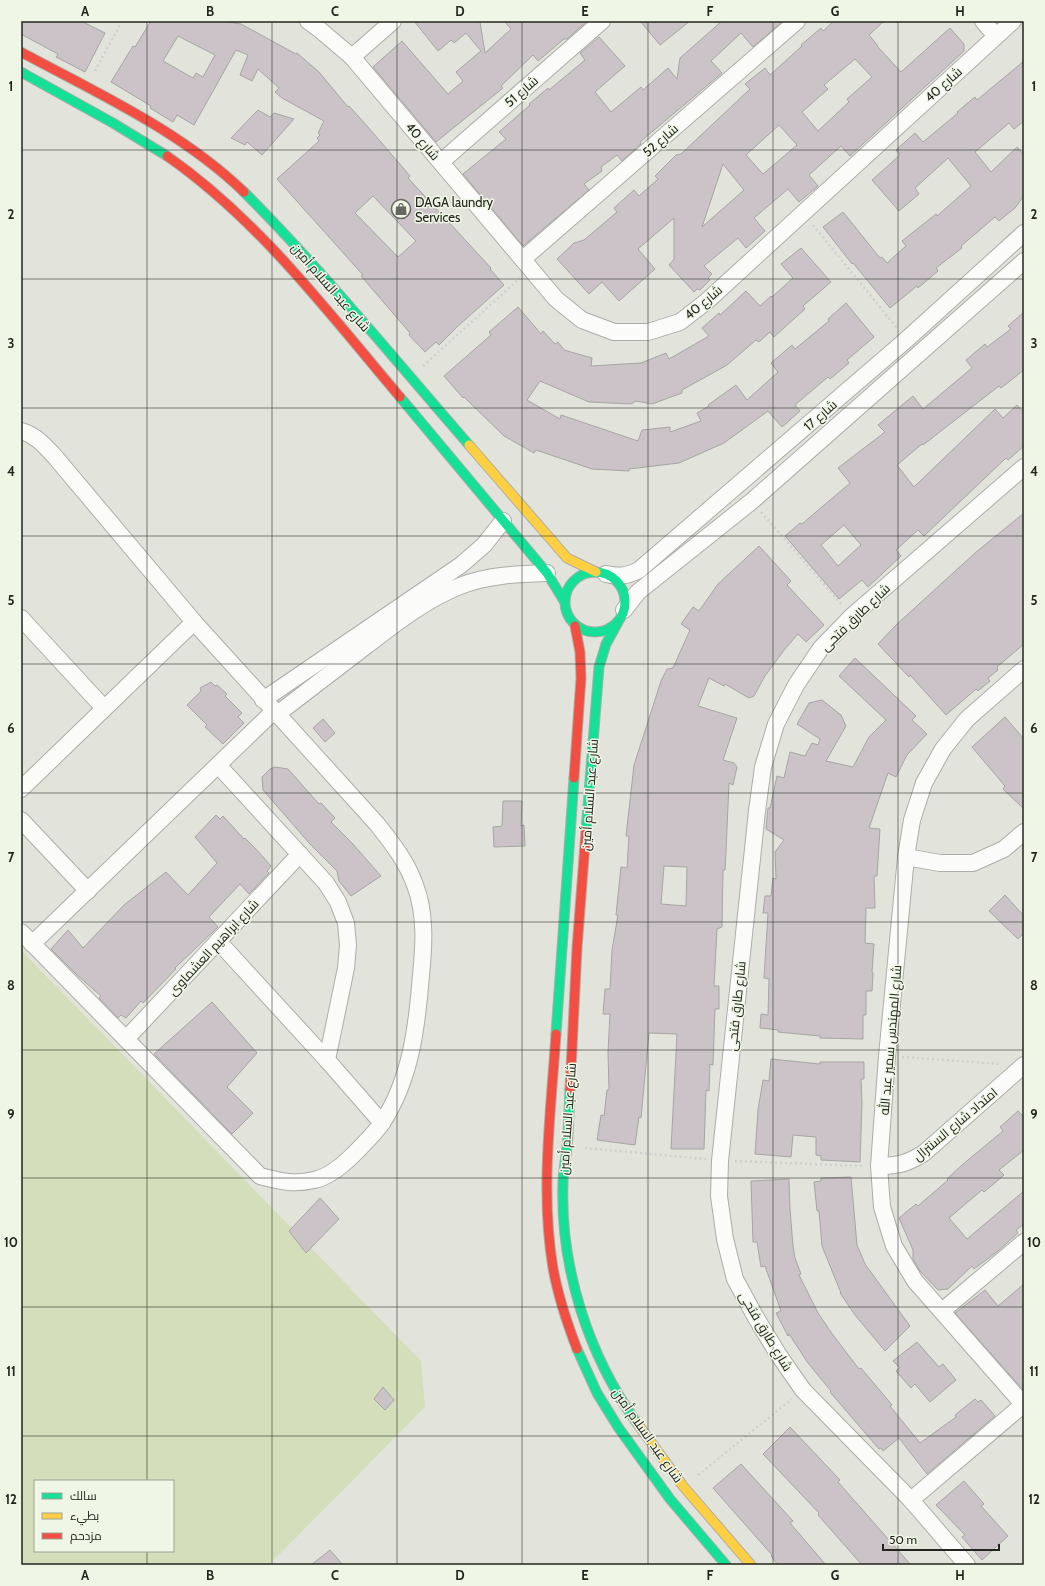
<svg xmlns="http://www.w3.org/2000/svg" width="1045" height="1586" viewBox="0 0 1045 1586" font-family="Cabin,Cairo,sans-serif">
<rect width="100%" height="100%" fill="#e2e4dc"/>
<path fill="#d4deba" fill-rule="evenodd" d="M 21,950 L 421,1361 L 425,1407 L 269,1565 L 21,1565 ZM 35,1481 L 173,1481 L 173,1551 L 35,1551 Z"/>
<g fill="#cbc3c8" stroke="#a6a5a3" fill-rule="evenodd">
<path d="M 21,21 L 81,21 L 105,33 L 85,72 L 56,57 L 58,54 L 21,34 Z"/>
<path d="M 151,21 L 220,21 L 241,24 L 296,54 L 297,53 L 319,72 L 348,107 L 349,106 L 368,127 L 410,176 L 408,178 L 491,268 L 490,269 L 504,285 L 457,327 L 439,345 L 436,342 L 425,352 L 409,335 L 410,333 L 361,276 L 363,275 L 277,179 L 319,141 L 317,138 L 320,135 L 318,133 L 324,121 L 282,98 L 275,92 L 279,88 L 258,69 L 252,81 L 240,75 L 248,55 L 236,50 L 194,125 L 177,115 L 173,122 L 150,108 L 151,106 L 111,82 L 133,46 L 135,47 ZM 178,36 L 215,55 L 203,77 L 196,73 L 193,78 L 163,61 ZM 373,196 L 416,241 L 398,257 L 355,213 Z"/>
<path d="M 414,21 L 481,21 L 480,22 L 485,53 L 511,29 L 504,21 L 585,21 L 586,22 L 567,39 L 564,39 L 538,61 L 533,55 L 501,86 L 503,88 L 436,142 L 373,67 L 402,41 L 448,94 L 463,81 L 456,72 L 481,51 L 466,33 L 454,43 L 451,40 L 438,51 Z"/>
<path d="M 640,21 L 690,21 L 660,45 Z"/>
<path d="M 722,21 L 783,21 L 753,47 L 741,33 L 711,61 L 722,73 L 640,142 L 641,144 L 622,161 L 617,155 L 601,167 L 602,171 L 584,184 L 589,190 L 523,246 L 463,174 L 506,139 L 499,132 L 530,105 L 529,104 L 548,88 L 549,90 L 585,60 L 580,53 L 599,37 L 625,66 L 595,92 L 611,112 L 641,87 L 643,90 L 668,68 L 677,79 L 680,58 Z"/>
<path d="M 834,21 L 884,21 L 869,35 L 878,46 L 877,46 L 901,72 L 950,28 L 964,44 L 964,51 L 850,156 L 841,146 L 809,175 L 818,186 L 799,202 L 788,189 L 754,218 L 765,231 L 746,248 L 738,238 L 704,266 L 712,274 L 708,278 L 710,280 L 700,290 L 697,289 L 694,292 L 669,265 L 674,259 L 674,218 L 638,249 L 655,269 L 619,301 L 602,282 L 589,294 L 557,259 L 574,243 L 584,240 L 617,212 L 614,208 L 634,190 L 639,196 L 658,179 L 655,176 L 676,155 L 681,154 L 750,89 L 745,84 L 765,68 L 770,75 L 802,46 L 801,45 L 821,28 L 823,31 ZM 855,59 L 872,77 L 847,99 L 849,102 L 818,131 L 802,112 L 828,89 L 824,85 ZM 779,125 L 797,145 L 763,174 L 746,155 ZM 723,164 L 744,190 L 702,227 Z"/>
<path d="M 1024,61 L 1024,121 L 1014,129 L 1009,123 L 975,152 L 991,172 L 1017,147 L 1024,155 L 1024,195 L 1016,207 L 999,221 L 995,217 L 961,246 L 962,248 L 936,268 L 938,271 L 918,288 L 917,286 L 890,308 L 853,263 L 852,264 L 823,227 L 843,212 L 880,258 L 882,257 L 887,263 L 906,246 L 902,241 L 936,214 L 937,216 L 971,186 L 948,158 L 915,188 L 919,194 L 899,211 L 872,180 L 900,155 L 896,150 L 915,133 L 923,142 L 958,113 L 957,112 L 975,97 L 977,100 Z"/>
<path d="M 258,110 L 270,117 L 274,113 L 294,119 L 262,155 L 247,142 L 245,145 L 231,138 Z"/>
<path d="M 801,248 L 831,282 L 803,306 L 805,309 L 774,337 L 770,332 L 759,342 L 756,340 L 727,365 L 682,390 L 682,393 L 652,404 L 636,401 L 631,404 L 589,402 L 540,381 L 527,400 L 560,419 L 561,415 L 638,441 L 642,430 L 670,427 L 670,432 L 701,421 L 697,413 L 709,406 L 708,405 L 736,385 L 747,400 L 778,372 L 771,363 L 792,345 L 795,349 L 829,321 L 828,319 L 846,303 L 874,337 L 847,360 L 849,363 L 830,379 L 828,377 L 795,405 L 800,411 L 782,427 L 768,411 L 724,443 L 679,463 L 629,469 L 629,471 L 592,469 L 536,450 L 534,453 L 504,436 L 464,397 L 463,398 L 444,376 L 491,335 L 489,332 L 518,307 L 541,334 L 543,331 L 555,344 L 558,342 L 564,350 L 592,358 L 591,366 L 641,363 L 666,353 L 669,359 L 709,336 L 702,328 L 719,313 L 720,315 L 746,291 L 760,306 L 771,296 L 772,297 L 793,278 L 781,264 Z"/>
<path d="M 1024,312 L 1024,370 L 1001,388 L 999,386 L 923,445 L 922,444 L 897,465 L 914,487 L 995,409 L 1003,418 L 1017,405 L 1024,413 L 1024,446 L 1008,460 L 1006,458 L 924,536 L 918,530 L 896,550 L 901,556 L 868,587 L 862,580 L 839,599 L 785,536 L 800,523 L 802,524 L 850,483 L 838,468 L 885,432 L 878,425 L 913,396 L 923,409 L 972,368 L 966,360 L 985,344 L 987,347 L 1011,329 L 1008,326 ZM 844,525 L 861,545 L 838,566 L 821,545 Z"/>
<path d="M 1024,513 L 1024,644 L 997,667 L 998,670 L 988,678 L 990,681 L 978,691 L 976,689 L 946,715 L 910,675 L 909,677 L 878,644 L 896,625 L 975,553 Z"/>
<path d="M 759,546 L 791,581 L 787,585 L 824,625 L 806,642 L 798,634 L 785,649 L 765,676 L 754,696 L 749,698 L 725,684 L 724,686 L 709,678 L 698,706 L 737,718 L 723,760 L 734,763 L 737,767 L 733,785 L 729,783 L 726,852 L 725,870 L 723,870 L 722,927 L 717,929 L 714,986 L 719,986 L 719,1009 L 715,1009 L 713,1065 L 710,1064 L 709,1091 L 706,1090 L 704,1149 L 671,1149 L 677,1034 L 649,1033 L 641,1118 L 639,1117 L 635,1145 L 597,1140 L 601,1115 L 604,1116 L 607,1090 L 609,1090 L 608,1052 L 610,1014 L 603,1014 L 605,989 L 610,989 L 612,950 L 618,915 L 616,915 L 621,867 L 627,868 L 629,836 L 626,836 L 634,765 L 661,681 L 667,669 L 673,668 L 690,630 L 681,624 L 693,607 L 699,611 L 718,584 ZM 664,866 L 687,867 L 686,906 L 661,904 Z"/>
<path d="M 855,658 L 916,716 L 912,720 L 927,734 L 907,755 L 896,777 L 888,773 L 869,828 L 880,829 L 877,876 L 874,876 L 875,908 L 866,908 L 865,943 L 874,944 L 872,972 L 873,973 L 872,991 L 866,991 L 866,1015 L 863,1015 L 863,1039 L 820,1038 L 820,1036 L 778,1032 L 779,1030 L 760,1028 L 761,1014 L 768,1015 L 769,979 L 764,978 L 768,913 L 763,913 L 765,896 L 771,896 L 773,878 L 776,879 L 775,852 L 784,840 L 766,829 L 768,808 L 770,808 L 777,776 L 784,778 L 790,752 L 805,756 L 812,743 L 818,745 L 820,739 L 797,724 L 809,703 L 822,700 L 841,715 L 846,726 L 826,761 L 853,767 L 869,737 L 886,720 L 839,676 Z"/>
<path d="M 211,682 L 215,686 L 217,685 L 227,694 L 225,696 L 242,713 L 238,717 L 244,723 L 223,744 L 205,727 L 207,725 L 187,705 L 201,691 L 200,688 Z"/>
<path d="M 1005,717 L 1024,739 L 1024,809 L 1003,789 L 1005,786 L 972,747 Z"/>
<path d="M 323,719 L 335,733 L 325,742 L 313,728 Z"/>
<path d="M 275,767 L 288,769 L 319,804 L 321,803 L 335,818 L 331,822 L 352,843 L 381,876 L 351,896 L 339,881 L 337,871 L 310,844 L 263,790 L 262,777 L 270,769 Z"/>
<path d="M 503,801 L 522,801 L 521,826 L 524,825 L 525,846 L 494,847 L 493,827 L 502,826 Z"/>
<path d="M 216,815 L 220,819 L 223,816 L 244,839 L 245,838 L 255,848 L 271,866 L 267,871 L 269,873 L 249,894 L 240,884 L 209,917 L 218,927 L 175,968 L 176,969 L 143,1003 L 141,1001 L 126,1018 L 121,1015 L 118,1018 L 99,998 L 101,996 L 77,975 L 51,949 L 68,930 L 83,948 L 124,905 L 166,872 L 188,895 L 217,863 L 195,837 Z"/>
<path d="M 1005,895 L 1024,916 L 1024,933 L 1018,939 L 989,911 Z"/>
<path d="M 212,1002 L 257,1053 L 227,1087 L 253,1113 L 232,1134 L 154,1054 Z"/>
<path d="M 771,1059 L 820,1064 L 820,1062 L 864,1062 L 864,1079 L 861,1079 L 862,1103 L 860,1162 L 821,1160 L 821,1156 L 816,1155 L 816,1137 L 793,1135 L 791,1157 L 755,1154 L 758,1110 L 763,1080 L 769,1081 Z"/>
<path d="M 1018,1111 L 1024,1117 L 1024,1150 L 999,1170 L 1004,1175 L 984,1192 L 982,1190 L 949,1218 L 967,1239 L 1024,1191 L 1024,1224 L 1016,1230 L 1018,1233 L 998,1251 L 974,1269 L 972,1266 L 948,1289 L 938,1290 L 920,1271 L 913,1259 L 913,1250 L 899,1218 L 916,1204 L 918,1206 L 948,1180 L 947,1179 L 962,1165 L 1003,1131 L 1000,1127 Z"/>
<path d="M 851,1177 L 857,1245 L 865,1264 L 910,1326 L 885,1351 L 855,1315 L 840,1293 L 841,1293 L 822,1246 L 819,1211 L 817,1211 L 814,1182 L 821,1181 L 821,1178 Z"/>
<path d="M 789,1179 L 790,1209 L 793,1246 L 795,1258 L 801,1274 L 799,1275 L 818,1313 L 833,1335 L 859,1369 L 861,1368 L 892,1405 L 890,1406 L 920,1443 L 956,1417 L 955,1415 L 975,1399 L 978,1402 L 981,1400 L 995,1416 L 927,1474 L 899,1438 L 883,1451 L 881,1448 L 879,1449 L 830,1392 L 831,1391 L 808,1363 L 789,1334 L 788,1336 L 776,1313 L 781,1311 L 765,1266 L 761,1267 L 757,1242 L 753,1242 L 751,1181 Z"/>
<path d="M 320,1198 L 339,1219 L 306,1253 L 289,1231 Z"/>
<path d="M 1024,1284 L 1024,1391 L 955,1313 L 985,1290 L 998,1306 Z"/>
<path d="M 917,1342 L 939,1367 L 943,1364 L 956,1380 L 930,1402 L 915,1384 L 911,1388 L 896,1371 L 900,1368 L 893,1361 Z"/>
<path d="M 383,1387 L 394,1400 L 385,1410 L 374,1399 Z"/>
<path d="M 790,1427 L 840,1480 L 838,1482 L 911,1565 L 862,1565 L 818,1515 L 819,1513 L 763,1454 Z"/>
<path d="M 741,1464 L 793,1521 L 790,1523 L 826,1565 L 778,1565 L 771,1556 L 772,1555 L 713,1488 Z"/>
<path d="M 964,1481 L 984,1504 L 981,1506 L 1008,1536 L 982,1560 L 962,1537 L 965,1535 L 936,1505 Z"/>
<path d="M 330,1550 L 343,1565 L 311,1565 Z"/>
</g>
<g fill="none" stroke-linecap="round" stroke-linejoin="round">
<defs>
<g id="street">
<path d="M 308,21 L 319,29 L 352,57 L 556,299 L 582,320 L 614,332 L 648,332 L 680,322 L 707,301 L 1013,21"/>
<path d="M 983,21 L 996,36"/>
<path d="M 352,57 L 393,21"/>
<path d="M 441,162 L 602,21"/>
<path d="M 523,259 L 797,21"/>
<path d="M 21,431 C 36,435 46,447 56,458 L 194,622 L 377,824 C 392,843 407,862 415,885 C 426,913 424,946 421,975 C 417,1026 411,1079 382,1123 C 374,1134 363,1145 354,1154 C 343,1165 329,1177 314,1180 C 293,1185 280,1181 260,1176 L 21,932"/>
<path d="M 606,574 C 619,577 627,576 639,570 L 906,340 L 1024,233"/>
<path d="M 624,610 L 638,592 L 752,501 L 1024,261"/>
<path d="M 21,618 L 104,708"/>
<path d="M 263,700 L 461,565 L 484,545 L 503,521"/>
<path d="M 276,715 C 306,692 336,669 366,646 C 396,623 425,600 460,586 C 488,575 518,574 547,573"/>
<path d="M 218,765 L 326,883 L 338,902 L 346,923 L 348,945 L 346,968 L 327,1060"/>
<path d="M 21,789 L 194,622"/>
<path d="M 21,820 L 88,891"/>
<path d="M 906,857 L 940,863 L 973,863 L 1004,849 L 1024,832"/>
<path d="M 218,941 L 327,1060 L 382,1123"/>
<path d="M 32,944 L 274,711"/>
<path d="M 126,1039 L 300,854"/>
<path d="M 879,1166 C 899,1166 908,1163 924,1153 L 1024,1065"/>
<path d="M 942,1311 L 1024,1242"/>
<path d="M 1023,1404 L 915,1281 L 894,1246 L 882,1207 L 879,1166 L 887,1056 L 906,857 L 912,820 L 924,783 L 943,749 L 967,719 L 1024,669"/>
<path d="M 911,1500 L 1024,1404"/>
<path d="M 967,1565 L 911,1500 L 803,1390 L 778,1354 L 755,1316 L 735,1279 L 725,1239 L 719,1196 L 720,1161 L 757,811 L 763,767 L 776,724 L 796,685 L 821,648 L 852,616 L 1024,467"/>
</g>
<g id="fast">
<path d="M 21,72 L 113,123 L 167,156"/>
<path d="M 244,192 C 323,271 395,360 469,445"/>
<path d="M 400,397 L 547,573 L 564,601"/>
<circle cx="595" cy="602" r="30"/>
<path d="M 586,831 L 599,667 L 606,644 L 618,622"/>
<path d="M 556,1034 L 574,778"/>
<path d="M 570,1089 C 569,1108 569,1128 567,1147 C 566,1159 563,1171 563,1183 C 560,1267 588,1355 637,1423"/>
<path d="M 577,1349 L 597,1393 L 618,1427 L 670,1499 L 726,1565"/>
</g>
<g id="slow">
<path d="M 469,445 L 567,558 L 596,572"/>
<path d="M 637,1423 L 683,1486 L 751,1565"/>
</g>
<g id="jam">
<path d="M 21,52 C 97,93 181,131 244,192"/>
<path d="M 167,156 C 259,220 328,312 400,397"/>
<path d="M 574,778 L 581,678 L 580,652 L 575,626"/>
<path d="M 556,1034 C 551,1111 540,1191 553,1268 C 558,1296 567,1323 577,1349"/>
<path d="M 570,1089 L 577,948 L 586,831"/>
</g>
</defs>
<use href="#street" stroke="#acada7" stroke-width="18"/>
<use href="#fast" stroke="#acada7" stroke-width="11"/>
<use href="#slow" stroke="#acada7" stroke-width="11"/>
<use href="#jam" stroke="#acada7" stroke-width="11"/>
<g stroke="#cfd0ce" stroke-width="2.5" stroke-dasharray="2 3" stroke-linecap="butt">
<path d="M 95,71 L 122,21"/>
<path d="M 813,225 L 897,328"/>
<path d="M 423,366 L 520,278"/>
<path d="M 761,512 L 842,605"/>
<path d="M 902,1057 L 1001,1064"/>
<path d="M 585,1148 L 706,1159"/>
<path d="M 735,1161 L 863,1166"/>
<path d="M 698,1475 L 792,1399"/>
</g>
<use href="#street" stroke="#fbfbfa" stroke-width="16"/>
<use href="#fast" stroke="#16e098" stroke-width="9"/>
<use href="#slow" stroke="#ffcf43" stroke-width="9"/>
<use href="#jam" stroke="#f24e42" stroke-width="9"/>
</g>
<path fill="none" stroke="#22241e" stroke-width="1" stroke-opacity="0.55" d="M 147,21 L 147,1481M 272,21 L 272,1565M 397,21 L 397,1565M 522,21 L 522,1565M 648,21 L 648,1565M 773,21 L 773,1565M 898,21 L 898,1565M 21,150 L 1024,150M 21,279 L 1024,279M 21,408 L 1024,408M 21,536 L 1024,536M 21,664 L 1024,664M 21,793 L 1024,793M 21,922 L 1024,922M 21,1050 L 1024,1050M 21,1178 L 1024,1178M 21,1307 L 1024,1307M 21,1436 L 1024,1436M 147,1551 L 147,1565"/>
<defs>
<symbol id="shop-ring" viewBox="-11 -11 22 22"><circle r="9.5" fill="#f0f6e6" stroke="#656760" stroke-width="1.5"/><path d="M-5-2.5h2.3a2.7 3.5 0 0 1 5.4 0H5L5.5 6h-11ZM-1.5-2.5h3a1.5 2.3 0 0 0-3 0Z" fill="#656760"/></symbol>
</defs>
<g fill-rule="evenodd">
<use href="#shop-ring" x="390" y="198" width="22" height="22"/>
</g>
<g text-anchor="middle" stroke-width="3" stroke-linejoin="round" paint-order="stroke">
<g font-size="13" fill="#22241e" stroke="#f0f6e6">
<text transform="translate(943 84) rotate(-42)" y="5">شارع 40</text>
<text transform="translate(521 91) rotate(-41)" y="5">شارع 51</text>
<text transform="translate(660 140) rotate(-41)" y="5">شارع 52</text>
<text transform="translate(423 141) rotate(50)" y="5">شارع 40</text>
<text transform="translate(331 287) rotate(49)" y="5">شارع عبد السلام أمين</text>
<text transform="translate(703 302) rotate(-40)" y="5">شارع 40</text>
<text transform="translate(820 415) rotate(-41)" y="5">شارع 17</text>
<text transform="translate(855 617) rotate(-44)" y="5">شارع طارق فتحى</text>
<text transform="translate(589 795) rotate(-86)" y="5">شارع عبد السلام أمين</text>
<text transform="translate(213 947) rotate(-47)" y="5">شارع ابراهيم العشماوى</text>
<text transform="translate(736 1006) rotate(-84)" y="5">شارع طارق فتحى</text>
<text transform="translate(890 1040) rotate(-85)" y="5">شارع المهندس سمير عبد الله</text>
<text transform="translate(567 1119) rotate(-86)" y="5">شارع عبد السلام أمين</text>
<text transform="translate(955 1124) rotate(-40)" y="5">امتداد شارع السنترال</text>
<text transform="translate(766 1331) rotate(59)" y="5">شارع طارق فتحى</text>
<text transform="translate(648 1435) rotate(55)" y="5">شارع عبد السلام أمين</text>
</g>
<g font-size="13" fill="#22241e" stroke="#f0f6e6" text-anchor="start">
<text x="415" y="207">DAGA laundry<tspan x="415" dy="15">Services</tspan></text>
</g>
</g>
<rect width="1045" height="1586" fill="none" stroke="#f0f6e6" stroke-width="44"/>
<rect x="34" y="1480" width="140" height="72" fill="#f0f6e6" stroke="#9ea296"/>
<rect x="42" y="1493" width="20" height="6" fill="#16e098" stroke="#9ea296"/>
<text x="70" y="1500" font-size="12" fill="#22241e">سالك</text>
<rect x="42" y="1513" width="20" height="6" fill="#ffcf43" stroke="#9ea296"/>
<text x="70" y="1520" font-size="12" fill="#22241e">بطيء</text>
<rect x="42" y="1533" width="20" height="6" fill="#f24e42" stroke="#9ea296"/>
<text x="70" y="1540" font-size="12" fill="#22241e">مزدحم</text>
<path d="M883 1544v6h116v-6" fill="none" stroke="#22241e" stroke-width="2"/>
<text x="889" y="1544" font-size="12" fill="#22241e" stroke="#f0f6e6" stroke-width="3" paint-order="stroke">50 m</text>
<rect x="22" y="22" width="1001" height="1542" fill="none" stroke="#22241e" stroke-width="1.5"/>
<g font-size="13" text-anchor="middle" font-weight="bold" fill="#22241e">
<text x="85" y="16">A</text>
<text x="210" y="16">B</text>
<text x="335" y="16">C</text>
<text x="460" y="16">D</text>
<text x="585" y="16">E</text>
<text x="710" y="16">F</text>
<text x="835" y="16">G</text>
<text x="960" y="16">H</text>
<text x="11" y="91">1</text>
<text x="1034" y="91">1</text>
<text x="11" y="219">2</text>
<text x="1034" y="219">2</text>
<text x="11" y="348">3</text>
<text x="1034" y="348">3</text>
<text x="11" y="476">4</text>
<text x="1034" y="476">4</text>
<text x="11" y="605">5</text>
<text x="1034" y="605">5</text>
<text x="11" y="733">6</text>
<text x="1034" y="733">6</text>
<text x="11" y="862">7</text>
<text x="1034" y="862">7</text>
<text x="11" y="990">8</text>
<text x="1034" y="990">8</text>
<text x="11" y="1119">9</text>
<text x="1034" y="1119">9</text>
<text x="11" y="1247">10</text>
<text x="1034" y="1247">10</text>
<text x="11" y="1376">11</text>
<text x="1034" y="1376">11</text>
<text x="11" y="1504">12</text>
<text x="1034" y="1504">12</text>
<text x="85" y="1580">A</text>
<text x="210" y="1580">B</text>
<text x="335" y="1580">C</text>
<text x="460" y="1580">D</text>
<text x="585" y="1580">E</text>
<text x="710" y="1580">F</text>
<text x="835" y="1580">G</text>
<text x="960" y="1580">H</text>
</g>
</svg>
